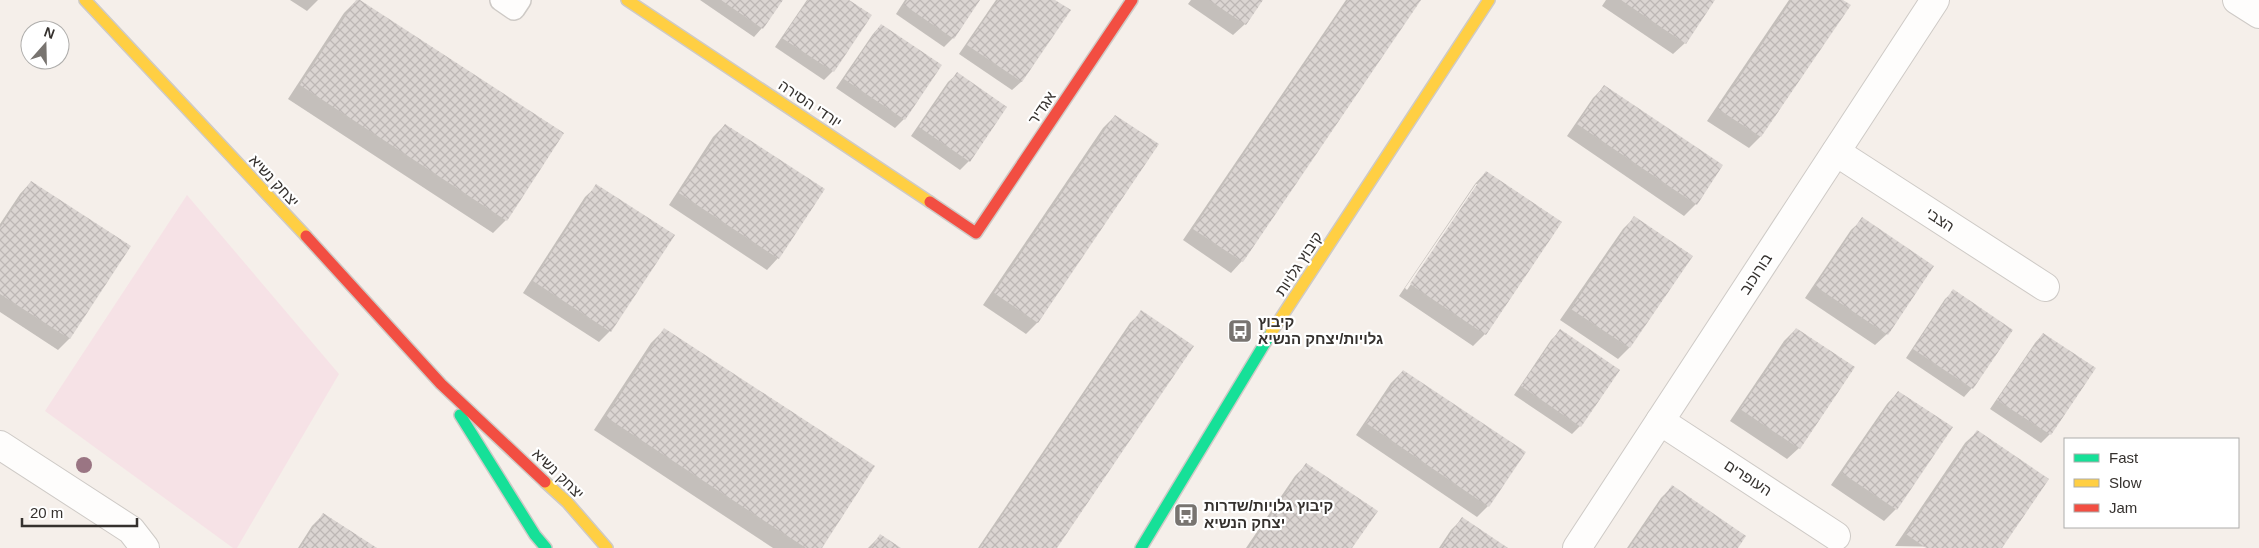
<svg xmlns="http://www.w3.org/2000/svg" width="2259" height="548" viewBox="0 0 2259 548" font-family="Helvetica,Heebo,sans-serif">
<defs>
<pattern id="building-cross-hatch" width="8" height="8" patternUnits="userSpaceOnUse" patternTransform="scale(1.25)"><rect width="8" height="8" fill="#dbd5d2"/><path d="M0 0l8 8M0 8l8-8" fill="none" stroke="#bdb7b5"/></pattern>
</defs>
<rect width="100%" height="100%" fill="#f5efea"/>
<path fill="#f6e2e6" d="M 187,195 L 339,374 L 237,548 L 233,548 L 45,411 Z"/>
<g fill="#0003" fill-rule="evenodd">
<path d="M 290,0 L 318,0 L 307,11 Z"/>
<path d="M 357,0 L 506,220 L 493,233 L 288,99 L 344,13 Z"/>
<path d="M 700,0 L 781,0 L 762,28 L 754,37 Z"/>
<path d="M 807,0 L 847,0 L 870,15 L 833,71 L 824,80 L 775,47 Z"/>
<path d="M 905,0 L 978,0 L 953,38 L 944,47 L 896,14 Z"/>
<path d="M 996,0 L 1053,0 L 1069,11 L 1021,82 L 1012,90 L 959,54 Z"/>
<path d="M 1191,0 L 1261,0 L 1245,24 L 1233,35 L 1188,4 Z"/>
<path d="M 1346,0 L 1417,0 L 1242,261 L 1231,273 L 1183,240 Z"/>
<path d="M 1606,0 L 1714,0 L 1685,43 L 1673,54 L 1602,6 Z"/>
<path d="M 1789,0 L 1841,0 L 1849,5 L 1760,137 L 1749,148 L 1707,121 Z"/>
<path d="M 881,25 L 940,65 L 904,119 L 895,128 L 836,88 L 873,34 Z"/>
<path d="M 957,74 L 1005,107 L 969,161 L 960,170 L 911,136 L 948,82 Z"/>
<path d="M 1604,87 L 1722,166 L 1696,204 L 1684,216 L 1567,136 L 1593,98 Z"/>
<path d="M 1115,116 L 1157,145 L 1037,323 L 1026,334 L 983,305 L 1103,128 Z"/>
<path d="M 725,125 L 778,258 L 767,270 L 669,205 L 713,137 Z"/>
<path d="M 1486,172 L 1560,223 L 1485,334 L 1473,346 L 1399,296 L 1475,184 ZM 1476,184 L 1479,184 L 1407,290 L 1405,288 Z"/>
<path d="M 31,182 L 130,246 L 69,339 L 58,350 L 0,312 L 0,224 L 20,194 Z"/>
<path d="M 597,186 L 610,331 L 599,342 L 523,293 L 585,197 Z"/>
<path d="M 1634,218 L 1692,256 L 1629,348 L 1618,359 L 1560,320 L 1623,229 Z"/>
<path d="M 1863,219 L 1887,334 L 1875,345 L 1805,298 L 1851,230 Z"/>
<path d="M 1954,291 L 1972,388 L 1964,397 L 1906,358 L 1945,299 Z"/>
<path d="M 1142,312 L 1055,548 L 978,548 L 1130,323 Z"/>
<path d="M 1796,329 L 1799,448 L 1787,459 L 1730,421 L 1784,341 Z"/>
<path d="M 664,330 L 820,548 L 773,548 L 594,430 L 651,343 Z"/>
<path d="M 1560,331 L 1580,426 L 1572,434 L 1514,395 L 1551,340 Z"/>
<path d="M 2043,334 L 2094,368 L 2050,434 L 2041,443 L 1990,409 L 2035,343 Z"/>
<path d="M 1403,371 L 1488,506 L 1477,517 L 1356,435 L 1391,383 Z"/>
<path d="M 1898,392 L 1951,428 L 1896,509 L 1884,521 L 1831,485 L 1887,404 Z"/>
<path d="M 1977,432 L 2000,548 L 1895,546 L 1965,443 Z"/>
<path d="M 1306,465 L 1351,548 L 1246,548 L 1295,476 Z"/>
<path d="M 1672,487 L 1737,548 L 1627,548 L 1661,498 Z"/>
<path d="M 324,514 L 375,548 L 298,548 L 312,526 Z"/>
<path d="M 1462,519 L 1506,548 L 1439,548 L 1451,530 Z"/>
<path d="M 880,536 L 899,548 L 868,548 Z"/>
</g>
<g fill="url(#building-cross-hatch)">
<path d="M 356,0 L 360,0 L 564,133 L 507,221 L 300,85 Z"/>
<path d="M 721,0 L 783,0 L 763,29 Z"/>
<path d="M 808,0 L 849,0 L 872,15 L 834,72 L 782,38 Z"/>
<path d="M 907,0 L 980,0 L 954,39 L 904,5 Z"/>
<path d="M 998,0 L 1055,0 L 1071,10 L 1022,82 L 967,45 Z"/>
<path d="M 1209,0 L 1263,0 L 1246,25 Z"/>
<path d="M 1348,0 L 1421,0 L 1243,262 L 1193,229 Z"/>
<path d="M 1621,0 L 1715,0 L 1686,44 Z"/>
<path d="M 1792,0 L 1843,0 L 1851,5 L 1761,137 L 1718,109 Z"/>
<path d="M 881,24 L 942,65 L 905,120 L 844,79 Z"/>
<path d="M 957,72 L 1007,107 L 970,162 L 919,127 Z"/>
<path d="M 1604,85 L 1723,165 L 1697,205 L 1577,124 Z"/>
<path d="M 1115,115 L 1159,144 L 1038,323 L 994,293 Z"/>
<path d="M 725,124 L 825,189 L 779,259 L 679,193 Z"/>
<path d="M 1486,171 L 1562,222 L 1486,335 L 1410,284 Z"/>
<path d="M 31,181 L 131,246 L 70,339 L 0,294 L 0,228 Z"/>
<path d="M 596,184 L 675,235 L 611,332 L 533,281 Z"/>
<path d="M 1634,216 L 1693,256 L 1630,348 L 1571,309 Z"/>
<path d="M 1862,217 L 1934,266 L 1888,335 L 1815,286 Z"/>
<path d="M 1953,289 L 2013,330 L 1973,389 L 1913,349 Z"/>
<path d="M 1141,310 L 1194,346 L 1057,548 L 980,548 Z"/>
<path d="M 664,328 L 875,466 L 822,548 L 806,548 L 606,417 Z"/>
<path d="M 1796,328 L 1855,367 L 1800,449 L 1740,409 Z"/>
<path d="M 1560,329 L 1620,370 L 1581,427 L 1521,386 Z"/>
<path d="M 2043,333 L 2096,368 L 2051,435 L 1997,400 Z"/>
<path d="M 1403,370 L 1526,452 L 1489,507 L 1366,423 Z"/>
<path d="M 1898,391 L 1953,427 L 1897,510 L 1842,473 Z"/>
<path d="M 1977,430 L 2049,479 L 2002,548 L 1926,548 L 1906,534 Z"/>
<path d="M 1306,463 L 1378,511 L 1352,548 L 1249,548 Z"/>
<path d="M 1672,485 L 1746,536 L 1738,548 L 1629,548 Z"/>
<path d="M 323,513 L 377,548 L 300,548 Z"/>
<path d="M 1462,517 L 1508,548 L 1441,548 Z"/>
<path d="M 880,534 L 901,548 L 871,548 Z"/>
</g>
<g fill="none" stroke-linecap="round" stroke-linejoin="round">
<defs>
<path id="lane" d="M 501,0 L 514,9 L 520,0"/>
<g id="street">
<path d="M 2237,0 L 2259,14"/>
<path d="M 1836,152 L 2045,287"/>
<path d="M 1660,421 L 1836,536"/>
<path d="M 0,445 L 131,530 L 145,548"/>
<path d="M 1577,548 L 1935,0"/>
</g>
<g id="fast">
<path d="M 460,415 L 535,535 L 546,548"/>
<path d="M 1141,548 L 1271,333"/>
</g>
<g id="slow">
<path d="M 85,0 L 306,236"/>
<path d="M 627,0 L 930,202"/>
<path d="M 1271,333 L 1489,0"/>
<path d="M 545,482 L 567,502 L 607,548"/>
</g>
<g id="jam">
<path d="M 930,202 L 976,233 L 1132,0"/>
<path d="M 306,236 L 441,384 L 545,482"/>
</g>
</defs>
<use href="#lane" stroke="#cecac6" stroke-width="24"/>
<use href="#street" stroke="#cecac6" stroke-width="30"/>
<use href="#fast" stroke="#cecac6" stroke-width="14"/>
<use href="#slow" stroke="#cecac6" stroke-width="14"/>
<use href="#jam" stroke="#cecac6" stroke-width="14"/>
<use href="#lane" stroke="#fefdfc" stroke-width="21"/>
<use href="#street" stroke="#fefdfc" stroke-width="28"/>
<use href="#fast" stroke="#16e098" stroke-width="11"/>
<use href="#slow" stroke="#ffcf43" stroke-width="11"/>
<use href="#jam" stroke="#f24e42" stroke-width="11"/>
</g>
<circle fill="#9a7583" cx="84" cy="465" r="8"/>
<defs>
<symbol id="bus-square" viewBox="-11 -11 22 22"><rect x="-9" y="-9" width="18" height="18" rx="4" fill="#787470" stroke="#fff"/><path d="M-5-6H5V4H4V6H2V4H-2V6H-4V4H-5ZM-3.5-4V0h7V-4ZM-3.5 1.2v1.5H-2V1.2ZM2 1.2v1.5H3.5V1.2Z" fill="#fff"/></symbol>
</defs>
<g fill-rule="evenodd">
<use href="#bus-square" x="1226" y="317" width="28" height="28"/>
<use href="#bus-square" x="1172" y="501" width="28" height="28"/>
</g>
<g text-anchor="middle" stroke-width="4.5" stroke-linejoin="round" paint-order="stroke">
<g font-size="15" fill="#35312e" stroke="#fff">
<text transform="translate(810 104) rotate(34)" y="5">יורדי הסירה</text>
<text transform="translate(1042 108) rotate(-56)" y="5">אגדיר</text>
<text transform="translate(274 181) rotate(47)" y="5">יצחק נשיא</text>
<text transform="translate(1940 220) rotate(33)" y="5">הצבי</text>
<text transform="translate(1299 264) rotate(-57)" y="5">קיבוץ גלויות</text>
<text transform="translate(1756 274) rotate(-57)" y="5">בורוכוב</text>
<text transform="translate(558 474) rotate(44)" y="5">יצחק נשיא</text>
<text transform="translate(1748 478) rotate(33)" y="5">העופרים</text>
</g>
<g font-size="15" font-weight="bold" fill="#35312e" stroke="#fff" text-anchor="start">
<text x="1258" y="327">קיבוץ<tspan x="1258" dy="17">גלויות/יצחק הנשיא</tspan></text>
<text x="1204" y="511">קיבוץ גלויות/שדרות<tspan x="1204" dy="17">יצחק הנשיא</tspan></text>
</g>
</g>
<rect x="2064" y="438" width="175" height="90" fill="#ffffff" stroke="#aeadab"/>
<rect x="2074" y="454" width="25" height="8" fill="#16e098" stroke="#aeadab"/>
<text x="2109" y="463" font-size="15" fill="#35312e">Fast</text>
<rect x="2074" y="479" width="25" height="8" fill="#ffcf43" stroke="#aeadab"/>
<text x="2109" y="488" font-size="15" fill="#35312e">Slow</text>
<rect x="2074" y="504" width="25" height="8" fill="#f24e42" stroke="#aeadab"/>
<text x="2109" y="513" font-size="15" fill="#35312e">Jam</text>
<g transform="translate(45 45) rotate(20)"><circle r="24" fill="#ffffff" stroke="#aeadab"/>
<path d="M0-4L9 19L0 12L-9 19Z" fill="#787470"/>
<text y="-8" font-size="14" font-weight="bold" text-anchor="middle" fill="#35312e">N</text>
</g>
<path d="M22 518v8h115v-8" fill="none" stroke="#35312e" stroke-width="2.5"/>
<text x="30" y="518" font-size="15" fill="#35312e" stroke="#ffffff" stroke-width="4" paint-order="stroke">20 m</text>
</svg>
